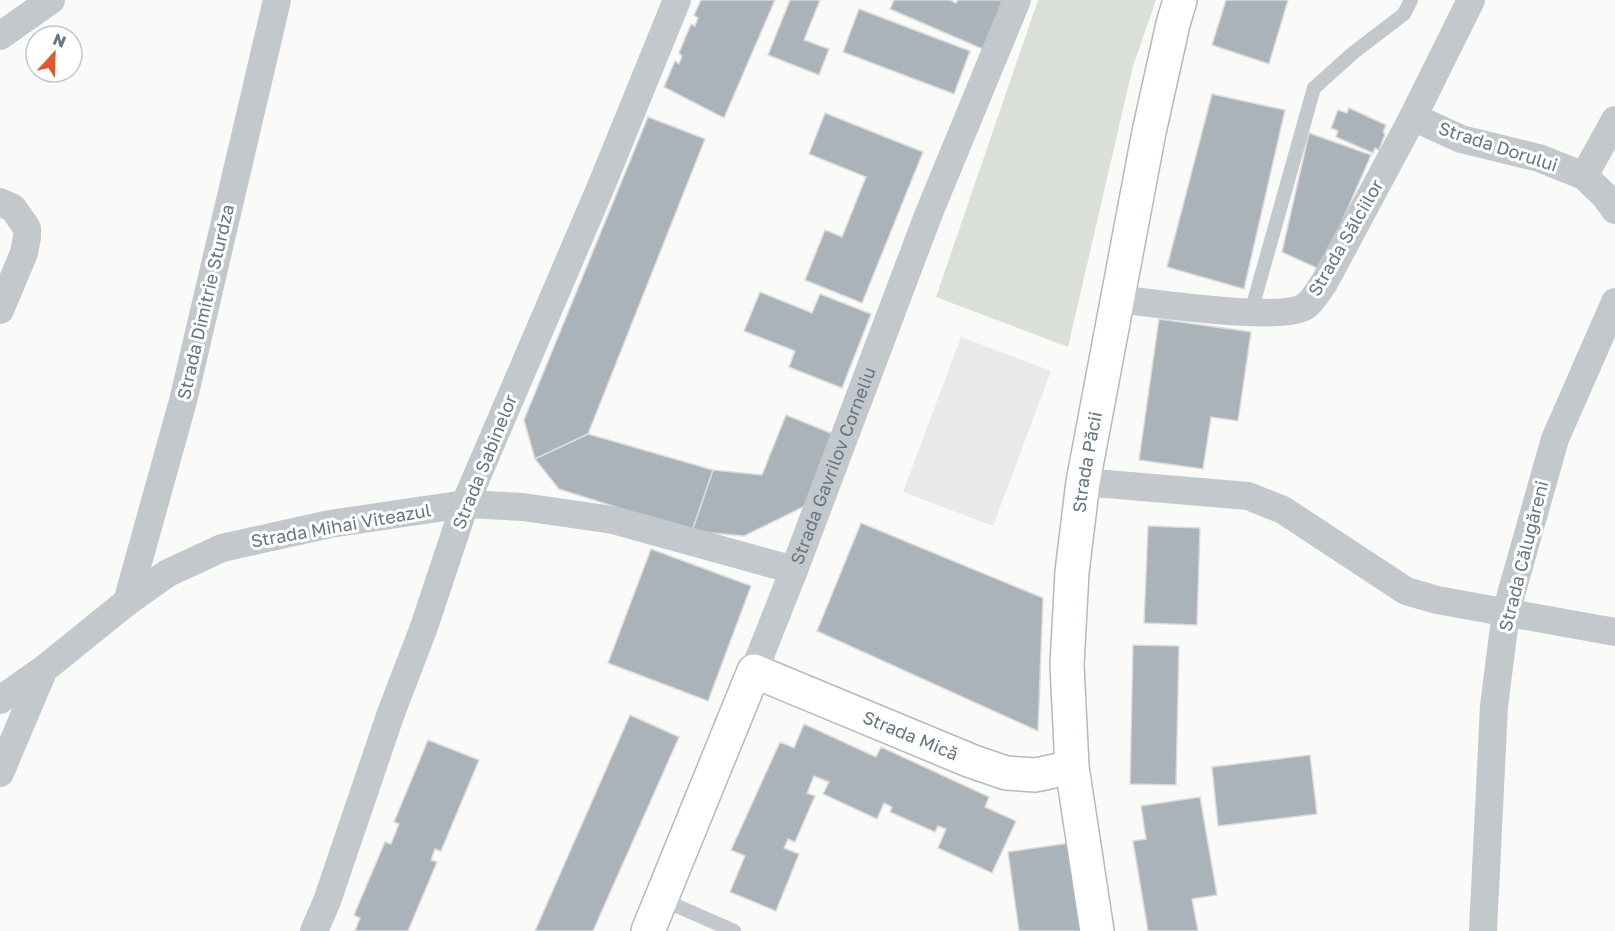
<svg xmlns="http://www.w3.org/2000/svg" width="1615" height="931" viewBox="0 0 1615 931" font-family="'Golos Text',sans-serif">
<rect width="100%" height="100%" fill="#fafaf8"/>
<path fill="#e8e9e9" d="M 961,337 L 1051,371 L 993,526 L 903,492 Z"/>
<path fill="#dadfd7" d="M 1038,0 L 1156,0 L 1133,66 L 1068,347 L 936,297 Z"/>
<g fill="#aab3b9" stroke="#dcdcda" stroke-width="1.5">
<path d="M 701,0 L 775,0 L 724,118 L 664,87 L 675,61 L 679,64 L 682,56 L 679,53 L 691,24 L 695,26 L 698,18 L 694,15 Z"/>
<path d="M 790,0 L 820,0 L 804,40 L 829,49 L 819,75 L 768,55 Z"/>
<path d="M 894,0 L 950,0 L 956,3 L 958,0 L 1015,0 L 992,53 L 890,9 Z"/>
<path d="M 1226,0 L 1288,0 L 1269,64 L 1212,45 Z"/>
<path d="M 859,9 L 970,51 L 954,94 L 843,52 Z"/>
<path d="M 1212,94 L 1285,110 L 1244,289 L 1167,267 Z"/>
<path d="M 1349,108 L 1386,125 L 1383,132 L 1385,134 L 1379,150 L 1375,148 L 1373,153 L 1336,137 L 1338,131 L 1331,128 L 1338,110 L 1347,113 Z"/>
<path d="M 825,113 L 923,152 L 862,303 L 805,280 L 825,230 L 842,237 L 866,177 L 809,154 Z"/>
<path d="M 648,117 L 705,139 L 588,434 L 535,459 L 524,420 Z"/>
<path d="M 1309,133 L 1371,155 L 1321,270 L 1282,252 Z"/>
<path d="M 760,292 L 812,313 L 820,294 L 871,314 L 842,388 L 789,367 L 795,351 L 744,331 Z"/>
<path d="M 1159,319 L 1251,332 L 1238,421 L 1211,417 L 1203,469 L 1139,460 Z"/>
<path d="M 786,415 L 838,436 L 809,504 L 744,536 L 692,531 L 713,470 L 762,475 Z"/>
<path d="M 588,434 L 713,470 L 692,531 L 559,489 L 535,459 Z"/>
<path d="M 861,523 L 1043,598 L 1038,731 L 817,631 Z"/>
<path d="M 1148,526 L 1200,528 L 1197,625 L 1144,623 Z"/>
<path d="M 651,549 L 751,586 L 708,701 L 608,663 Z"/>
<path d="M 1133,645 L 1179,646 L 1176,785 L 1130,784 Z"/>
<path d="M 630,715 L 679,737 L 593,931 L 535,931 Z"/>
<path d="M 804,724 L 876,757 L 881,747 L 989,797 L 985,807 L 1016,821 L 992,873 L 938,848 L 946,829 L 938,826 L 935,832 L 890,812 L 892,807 L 884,803 L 877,819 L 823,794 L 829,782 L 814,776 L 807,793 L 815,796 L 795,842 L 788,839 L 784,848 L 799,854 L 776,911 L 730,892 L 745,856 L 731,850 L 780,742 L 794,748 Z"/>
<path d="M 428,740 L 479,760 L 441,851 L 435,849 L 431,860 L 437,862 L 408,931 L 355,931 L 360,918 L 354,915 L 385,842 L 391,844 L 399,824 L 394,822 Z"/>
<path d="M 1310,755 L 1317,814 L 1218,826 L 1212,767 Z"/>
<path d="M 1200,797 L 1217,895 L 1192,899 L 1198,931 L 1148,931 L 1133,841 L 1146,839 L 1141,806 Z"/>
<path d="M 1070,843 L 1083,931 L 1019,931 L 1008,852 Z"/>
</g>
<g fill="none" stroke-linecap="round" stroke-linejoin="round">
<defs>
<g id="secondary">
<path id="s2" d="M 648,931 L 754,671 L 971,761 L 1006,773 L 1036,775 L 1072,767"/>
<path id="s3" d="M 1097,931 L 1072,767 L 1067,665 L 1072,572 L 1083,482 L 1149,132 L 1173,24 L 1180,0"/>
</g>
</defs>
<use href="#secondary" stroke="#b3babf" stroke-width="36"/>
<g stroke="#c3c8cc" stroke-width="14">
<path d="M 1251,312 L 1314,88 L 1353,53 L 1404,14 L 1411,0"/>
<path d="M 661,899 L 734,931"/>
</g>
<g stroke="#c3c8cc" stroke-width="28">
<path d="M 0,36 L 51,0"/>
<path d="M 1413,117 L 1461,139 L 1539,158 L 1584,176 L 1604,195 L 1615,210"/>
<path d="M 1584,176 L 1615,120"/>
<path d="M 0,202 L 13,208 L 27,228 L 27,237 L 24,253 L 0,310"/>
<path d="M 1118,299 C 1150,303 1286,323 1307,305 C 1314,300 1319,289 1324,283 L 1413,117 L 1471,0"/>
<path d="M 1083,482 L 1248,496 L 1283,510 L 1406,591 L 1437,600 L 1615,632"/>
<path d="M 127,602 L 183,401 L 277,0"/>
<path id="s1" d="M 754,671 L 794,570 L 929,213 L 1017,0"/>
<path d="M 0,700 L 44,669 L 127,602 L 168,573 L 222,548 L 330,524 L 465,504 L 523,507 L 613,520 L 794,570"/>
<path d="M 0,773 L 44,669"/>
<path d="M 314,931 L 327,901 L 391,713 L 424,627 L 465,504 L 600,189 L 677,0"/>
<path d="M 1483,931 L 1494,706 L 1506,612 L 1555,439 L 1615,302"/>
</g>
<use href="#secondary" stroke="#fff" stroke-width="33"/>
</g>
<g text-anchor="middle" stroke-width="6" stroke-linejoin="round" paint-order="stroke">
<g font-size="18" fill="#657683" stroke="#fff">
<text transform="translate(1498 147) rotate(18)" y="6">Strada Dorului</text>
<text transform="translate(1346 238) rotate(-60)" y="6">Strada Sălciilor</text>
<text transform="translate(206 302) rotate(-77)" y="6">Strada Dimitrie Sturdza</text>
<text transform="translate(485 462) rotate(-68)" y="6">Strada Sabinelor</text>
<text dy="6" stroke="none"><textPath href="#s3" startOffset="472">Strada Păcii</textPath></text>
<text dy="6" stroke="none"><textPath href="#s1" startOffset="220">Strada Gavrilov Corneliu</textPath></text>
<text transform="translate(341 526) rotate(-10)" y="6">Strada Mihai Viteazul</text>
<text transform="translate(1524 556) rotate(-76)" y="6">Strada Călugăreni</text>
<text dy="6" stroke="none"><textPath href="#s2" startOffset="450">Strada Mică</textPath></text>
</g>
</g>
<g transform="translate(54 54) rotate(22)"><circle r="28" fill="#ffffff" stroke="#c1c8cd" stroke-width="1.5"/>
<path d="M0-4.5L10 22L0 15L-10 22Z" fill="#e4572e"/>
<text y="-9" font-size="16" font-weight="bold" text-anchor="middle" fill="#657683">N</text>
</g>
</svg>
